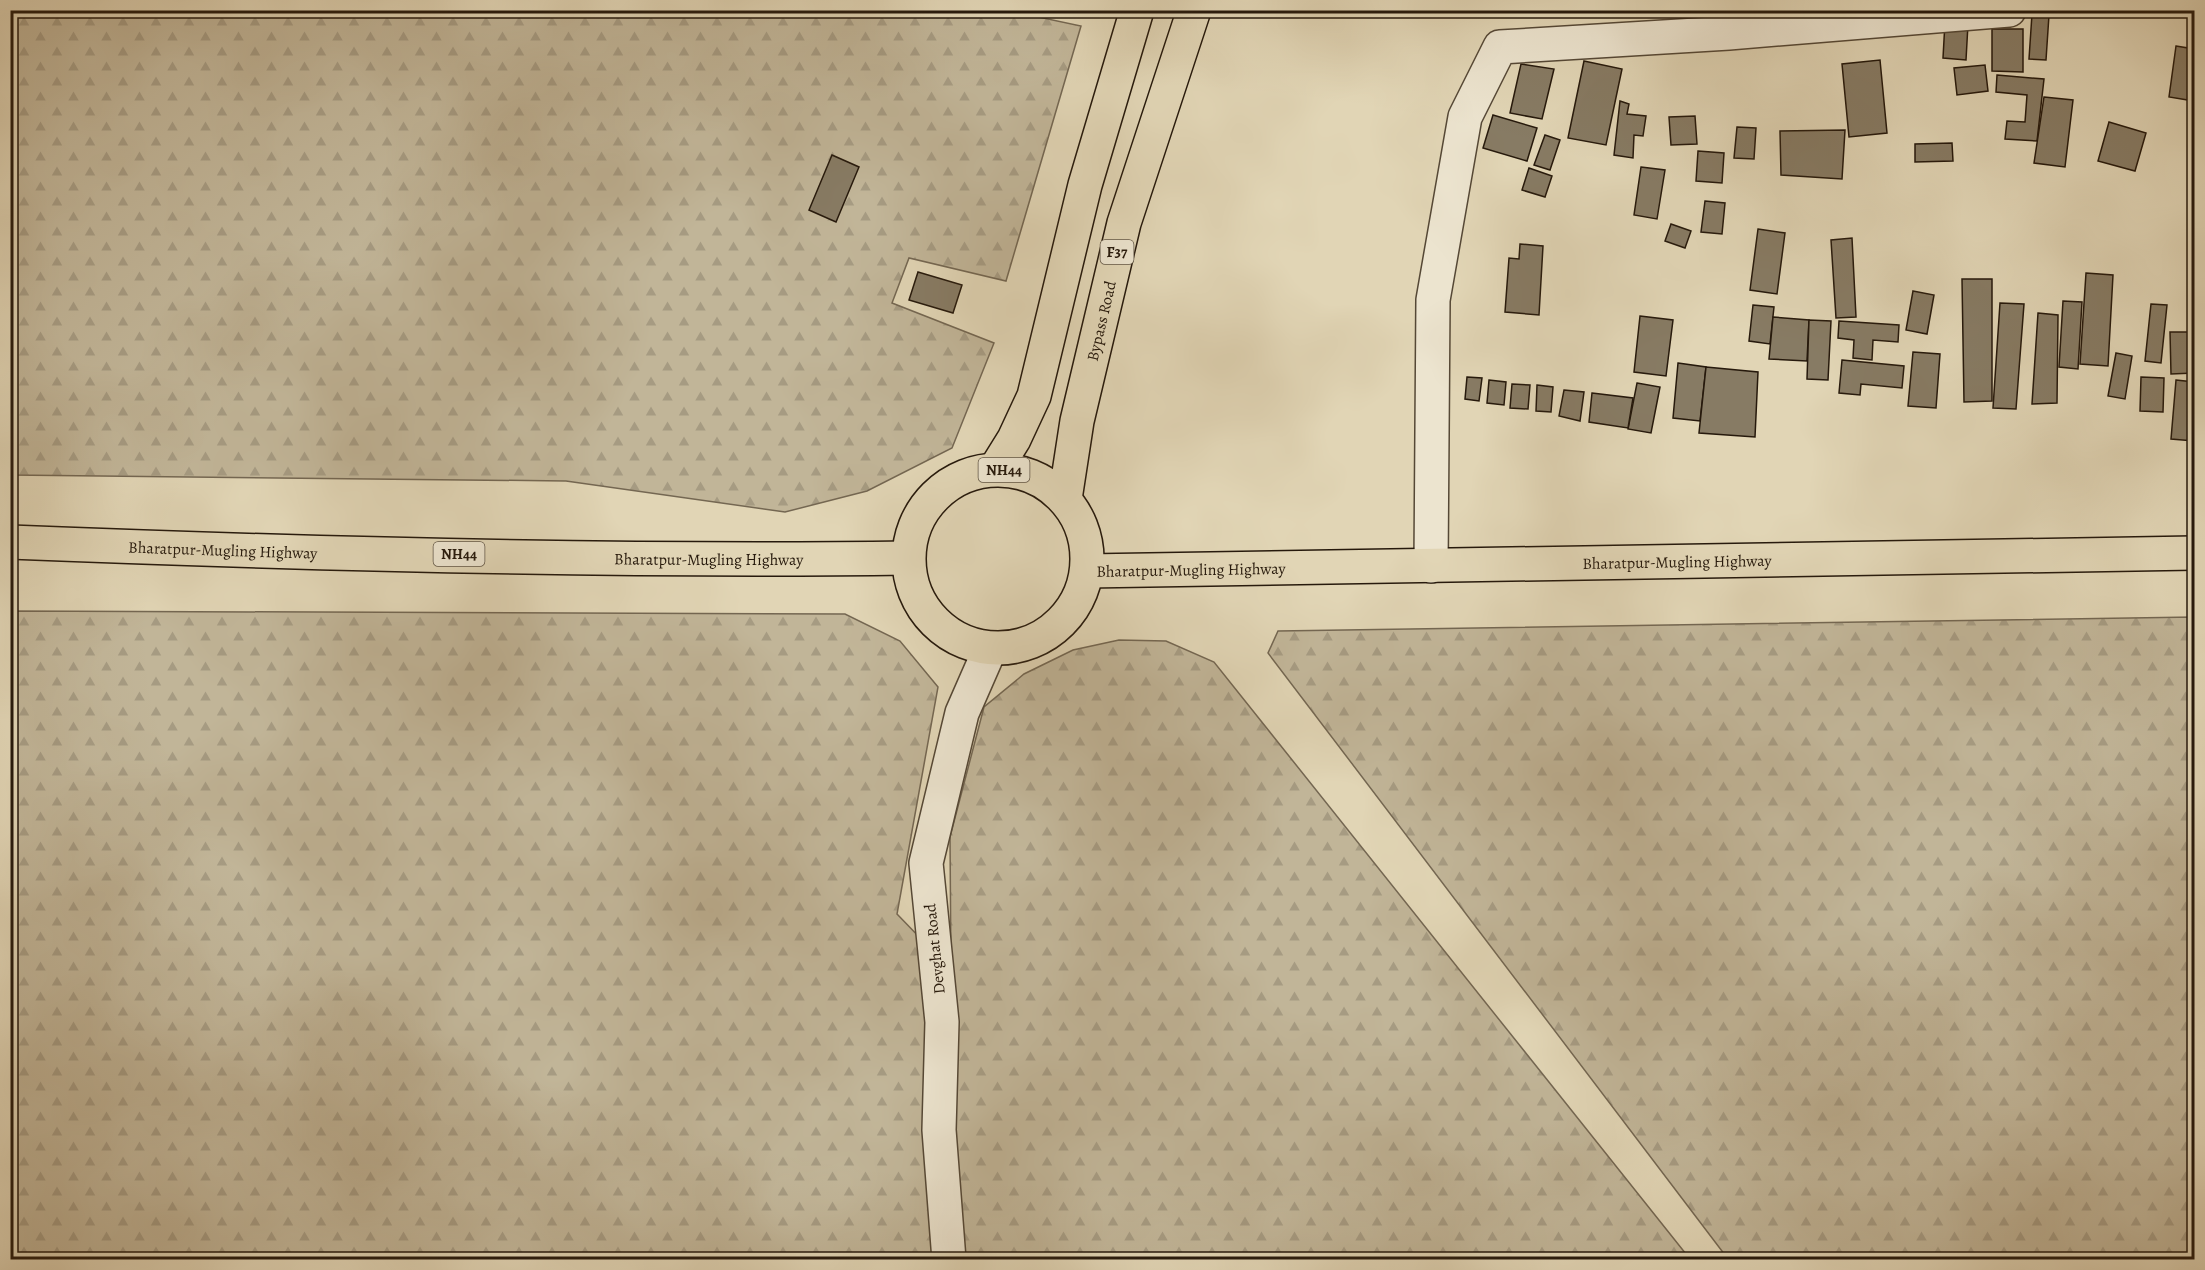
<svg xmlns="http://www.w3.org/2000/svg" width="2205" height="1270" viewBox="0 0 2205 1270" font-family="Alegreya,serif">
<defs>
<pattern id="forest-firs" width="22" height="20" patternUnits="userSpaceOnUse" patternTransform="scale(1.5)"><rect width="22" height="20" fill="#c1b598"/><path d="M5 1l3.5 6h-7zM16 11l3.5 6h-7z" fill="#a69b82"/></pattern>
</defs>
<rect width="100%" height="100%" fill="#e1d5b5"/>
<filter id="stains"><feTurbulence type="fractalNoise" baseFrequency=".00333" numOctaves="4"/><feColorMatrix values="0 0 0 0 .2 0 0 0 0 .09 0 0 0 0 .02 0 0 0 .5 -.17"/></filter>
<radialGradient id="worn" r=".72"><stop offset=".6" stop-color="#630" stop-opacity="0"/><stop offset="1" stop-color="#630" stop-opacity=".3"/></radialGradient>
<g fill="url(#forest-firs)" stroke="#746752" stroke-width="1.5">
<path d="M 1005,10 L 1081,26 L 1006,281 L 909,258 L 892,303 L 994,343 L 952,448 L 867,491 L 785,512 L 566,481 L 11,475 L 11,11 Z"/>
<path d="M 11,611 L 845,614 L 900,641 L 938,687 L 897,914 L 951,970 L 950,837 L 984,707 L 1024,674 L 1073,650 L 1119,640 L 1166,641 L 1214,662 L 1690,1259 L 11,1260 Z"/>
<path d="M 2194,617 L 2194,1260 L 1728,1259 L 1268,653 L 1278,631 Z"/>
</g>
<g fill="#877b64" stroke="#26190c" stroke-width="1.5">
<path d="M 2032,14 L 2049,15 L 2046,60 L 2029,59 Z"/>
<path d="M 1945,22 L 1968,24 L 1966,60 L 1943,58 Z"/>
<path d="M 1992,29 L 2023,29 L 2023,72 L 1992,71 Z"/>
<path d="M 2176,46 L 2194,49 L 2194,101 L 2169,97 Z"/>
<path d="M 1880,60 L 1887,133 L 1849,137 L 1842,64 Z"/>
<path d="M 1584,61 L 1622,69 L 1606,145 L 1568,138 Z"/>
<path d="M 1521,64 L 1554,69 L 1542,119 L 1510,113 Z"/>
<path d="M 1985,65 L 1988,91 L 1957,95 L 1954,68 Z"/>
<path d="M 1997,75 L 2044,79 L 2037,141 L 2005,139 L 2007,121 L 2025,122 L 2027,95 L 1996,92 Z"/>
<path d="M 2044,97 L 2073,100 L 2065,167 L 2034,163 Z"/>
<path d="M 1620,101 L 1629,104 L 1627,114 L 1646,116 L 1643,136 L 1634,135 L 1633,158 L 1614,155 Z"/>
<path d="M 1493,115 L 1537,128 L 1527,161 L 1483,148 Z"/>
<path d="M 1695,116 L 1697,144 L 1671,145 L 1669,117 Z"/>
<path d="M 2109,122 L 2146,133 L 2135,171 L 2098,161 Z"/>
<path d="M 1737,127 L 1756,128 L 1754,159 L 1734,158 Z"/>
<path d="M 1845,130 L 1842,179 L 1781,175 L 1780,131 Z"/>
<path d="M 1545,135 L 1560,140 L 1550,170 L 1534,165 Z"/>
<path d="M 1952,143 L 1953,161 L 1915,162 L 1915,144 Z"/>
<path d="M 1698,151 L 1724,153 L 1722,183 L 1696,181 Z"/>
<path d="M 832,155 L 859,167 L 836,222 L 809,210 Z"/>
<path d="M 1641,167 L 1665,170 L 1657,219 L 1634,215 Z"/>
<path d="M 1529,168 L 1552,176 L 1545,197 L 1522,190 Z"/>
<path d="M 1705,201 L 1725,203 L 1722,234 L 1701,232 Z"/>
<path d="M 1671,224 L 1691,231 L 1685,248 L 1665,241 Z"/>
<path d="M 1758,229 L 1785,233 L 1777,294 L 1750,290 Z"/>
<path d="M 1852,238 L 1856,317 L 1836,318 L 1831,240 Z"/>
<path d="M 1520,244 L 1543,246 L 1539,315 L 1505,312 L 1509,258 L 1519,259 Z"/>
<path d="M 918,272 L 962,285 L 953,313 L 909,300 Z"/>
<path d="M 2086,273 L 2113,275 L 2108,366 L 2080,364 Z"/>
<path d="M 1962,279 L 1992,279 L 1992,401 L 1964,402 Z"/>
<path d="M 1913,291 L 1934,295 L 1927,334 L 1906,330 Z"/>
<path d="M 2063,301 L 2082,302 L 2078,369 L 2059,367 Z"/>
<path d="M 2000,303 L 2024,304 L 2016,409 L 1993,408 Z"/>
<path d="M 2151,304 L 2167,305 L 2161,363 L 2145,361 Z"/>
<path d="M 1753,305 L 1774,307 L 1770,344 L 1749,341 Z"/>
<path d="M 2038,313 L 2058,315 L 2057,403 L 2032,404 Z"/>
<path d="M 1640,316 L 1673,320 L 1666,376 L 1634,372 Z"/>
<path d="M 1773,317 L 1809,320 L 1807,361 L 1769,359 Z"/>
<path d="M 1809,320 L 1831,321 L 1828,380 L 1807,379 Z"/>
<path d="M 1839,321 L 1899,325 L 1898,342 L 1873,340 L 1872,360 L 1853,358 L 1854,340 L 1838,338 Z"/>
<path d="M 2170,332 L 2194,332 L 2194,373 L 2171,374 Z"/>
<path d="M 1913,352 L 1940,354 L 1936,408 L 1908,406 Z"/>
<path d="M 2116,353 L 2132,356 L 2125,399 L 2108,396 Z"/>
<path d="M 1842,360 L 1904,366 L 1902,388 L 1861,384 L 1860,395 L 1839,393 Z"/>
<path d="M 1678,363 L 1706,367 L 1700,421 L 1673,418 Z"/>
<path d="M 1706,367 L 1758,372 L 1755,437 L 1699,433 Z"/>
<path d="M 1467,377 L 1482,378 L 1479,401 L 1465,399 Z"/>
<path d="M 2141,377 L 2164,378 L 2163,412 L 2140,411 Z"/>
<path d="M 1489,380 L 1506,382 L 1504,405 L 1487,403 Z"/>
<path d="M 2176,380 L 2194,382 L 2194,441 L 2171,439 Z"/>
<path d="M 1637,383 L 1660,387 L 1651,433 L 1628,429 Z"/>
<path d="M 1512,384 L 1530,385 L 1528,409 L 1510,408 Z"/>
<path d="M 1537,385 L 1553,387 L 1551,412 L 1536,411 Z"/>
<path d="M 1564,390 L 1584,392 L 1580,421 L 1559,416 Z"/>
<path d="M 1592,393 L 1633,398 L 1628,428 L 1589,422 Z"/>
</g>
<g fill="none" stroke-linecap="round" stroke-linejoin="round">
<defs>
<g id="minor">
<path d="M 1431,566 L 1433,300 L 1465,117 L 1500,47 L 1729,33 L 2009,10"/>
<path d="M 949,1260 L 939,1130 L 942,1022 L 926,863 L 962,713 L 990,649"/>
</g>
<g id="major">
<path id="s1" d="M 1087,571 L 2194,553"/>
</g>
<g id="highway">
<path d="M 996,468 L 1014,439 L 1034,396 L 1085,185 L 1137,10"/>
<circle cx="998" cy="559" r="89"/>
<path id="s2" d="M 1065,499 L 1077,421 L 1124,223 L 1194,10"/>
<path id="s3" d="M 10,542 C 309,554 609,562 908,558"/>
</g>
</defs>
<use href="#minor" stroke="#554836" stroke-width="36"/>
<use href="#major" stroke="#26190c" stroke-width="36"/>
<use href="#highway" stroke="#26190c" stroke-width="36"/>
<use href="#minor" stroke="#ece4cf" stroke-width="33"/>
<use href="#major" stroke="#e1d5b5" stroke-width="33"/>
<use href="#highway" stroke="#e1d5b5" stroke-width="33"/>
</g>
<g text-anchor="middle" stroke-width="6" stroke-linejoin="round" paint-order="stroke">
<g fill="#ece4cf" stroke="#615646" stroke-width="1.5">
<rect x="1100.5" y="240" width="33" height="24" rx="4.5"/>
<rect x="978.5" y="458" width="51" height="24" rx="4.5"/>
<rect x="433.5" y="542" width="51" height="24" rx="4.5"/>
</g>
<g font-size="15" font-weight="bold" fill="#26190c">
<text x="1117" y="257">F37</text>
<text x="1004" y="475">NH44</text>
<text x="459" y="559">NH44</text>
</g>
<g font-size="16" fill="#26190c" stroke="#ece4cf">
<text dy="6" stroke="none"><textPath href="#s2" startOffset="182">Bypass Road</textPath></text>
<text dy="6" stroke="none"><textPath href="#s3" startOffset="213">Bharatpur-Mugling Highway</textPath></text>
<text dy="6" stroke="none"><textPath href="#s3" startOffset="699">Bharatpur-Mugling Highway</textPath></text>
<text dy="6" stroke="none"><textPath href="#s1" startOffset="590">Bharatpur-Mugling Highway</textPath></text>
<text dy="6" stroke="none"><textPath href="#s1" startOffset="104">Bharatpur-Mugling Highway</textPath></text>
<text transform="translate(934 949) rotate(-96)" y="6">Devghat Road</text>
</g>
</g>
<rect width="2205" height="1270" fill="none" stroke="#e1d5b5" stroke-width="36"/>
<rect x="12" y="12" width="2181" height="1246" fill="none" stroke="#26190c" stroke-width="3"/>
<rect x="18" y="18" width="2169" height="1234" fill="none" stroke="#26190c" stroke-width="1.5"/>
<rect width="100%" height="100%" filter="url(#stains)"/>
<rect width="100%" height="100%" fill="url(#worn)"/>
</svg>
